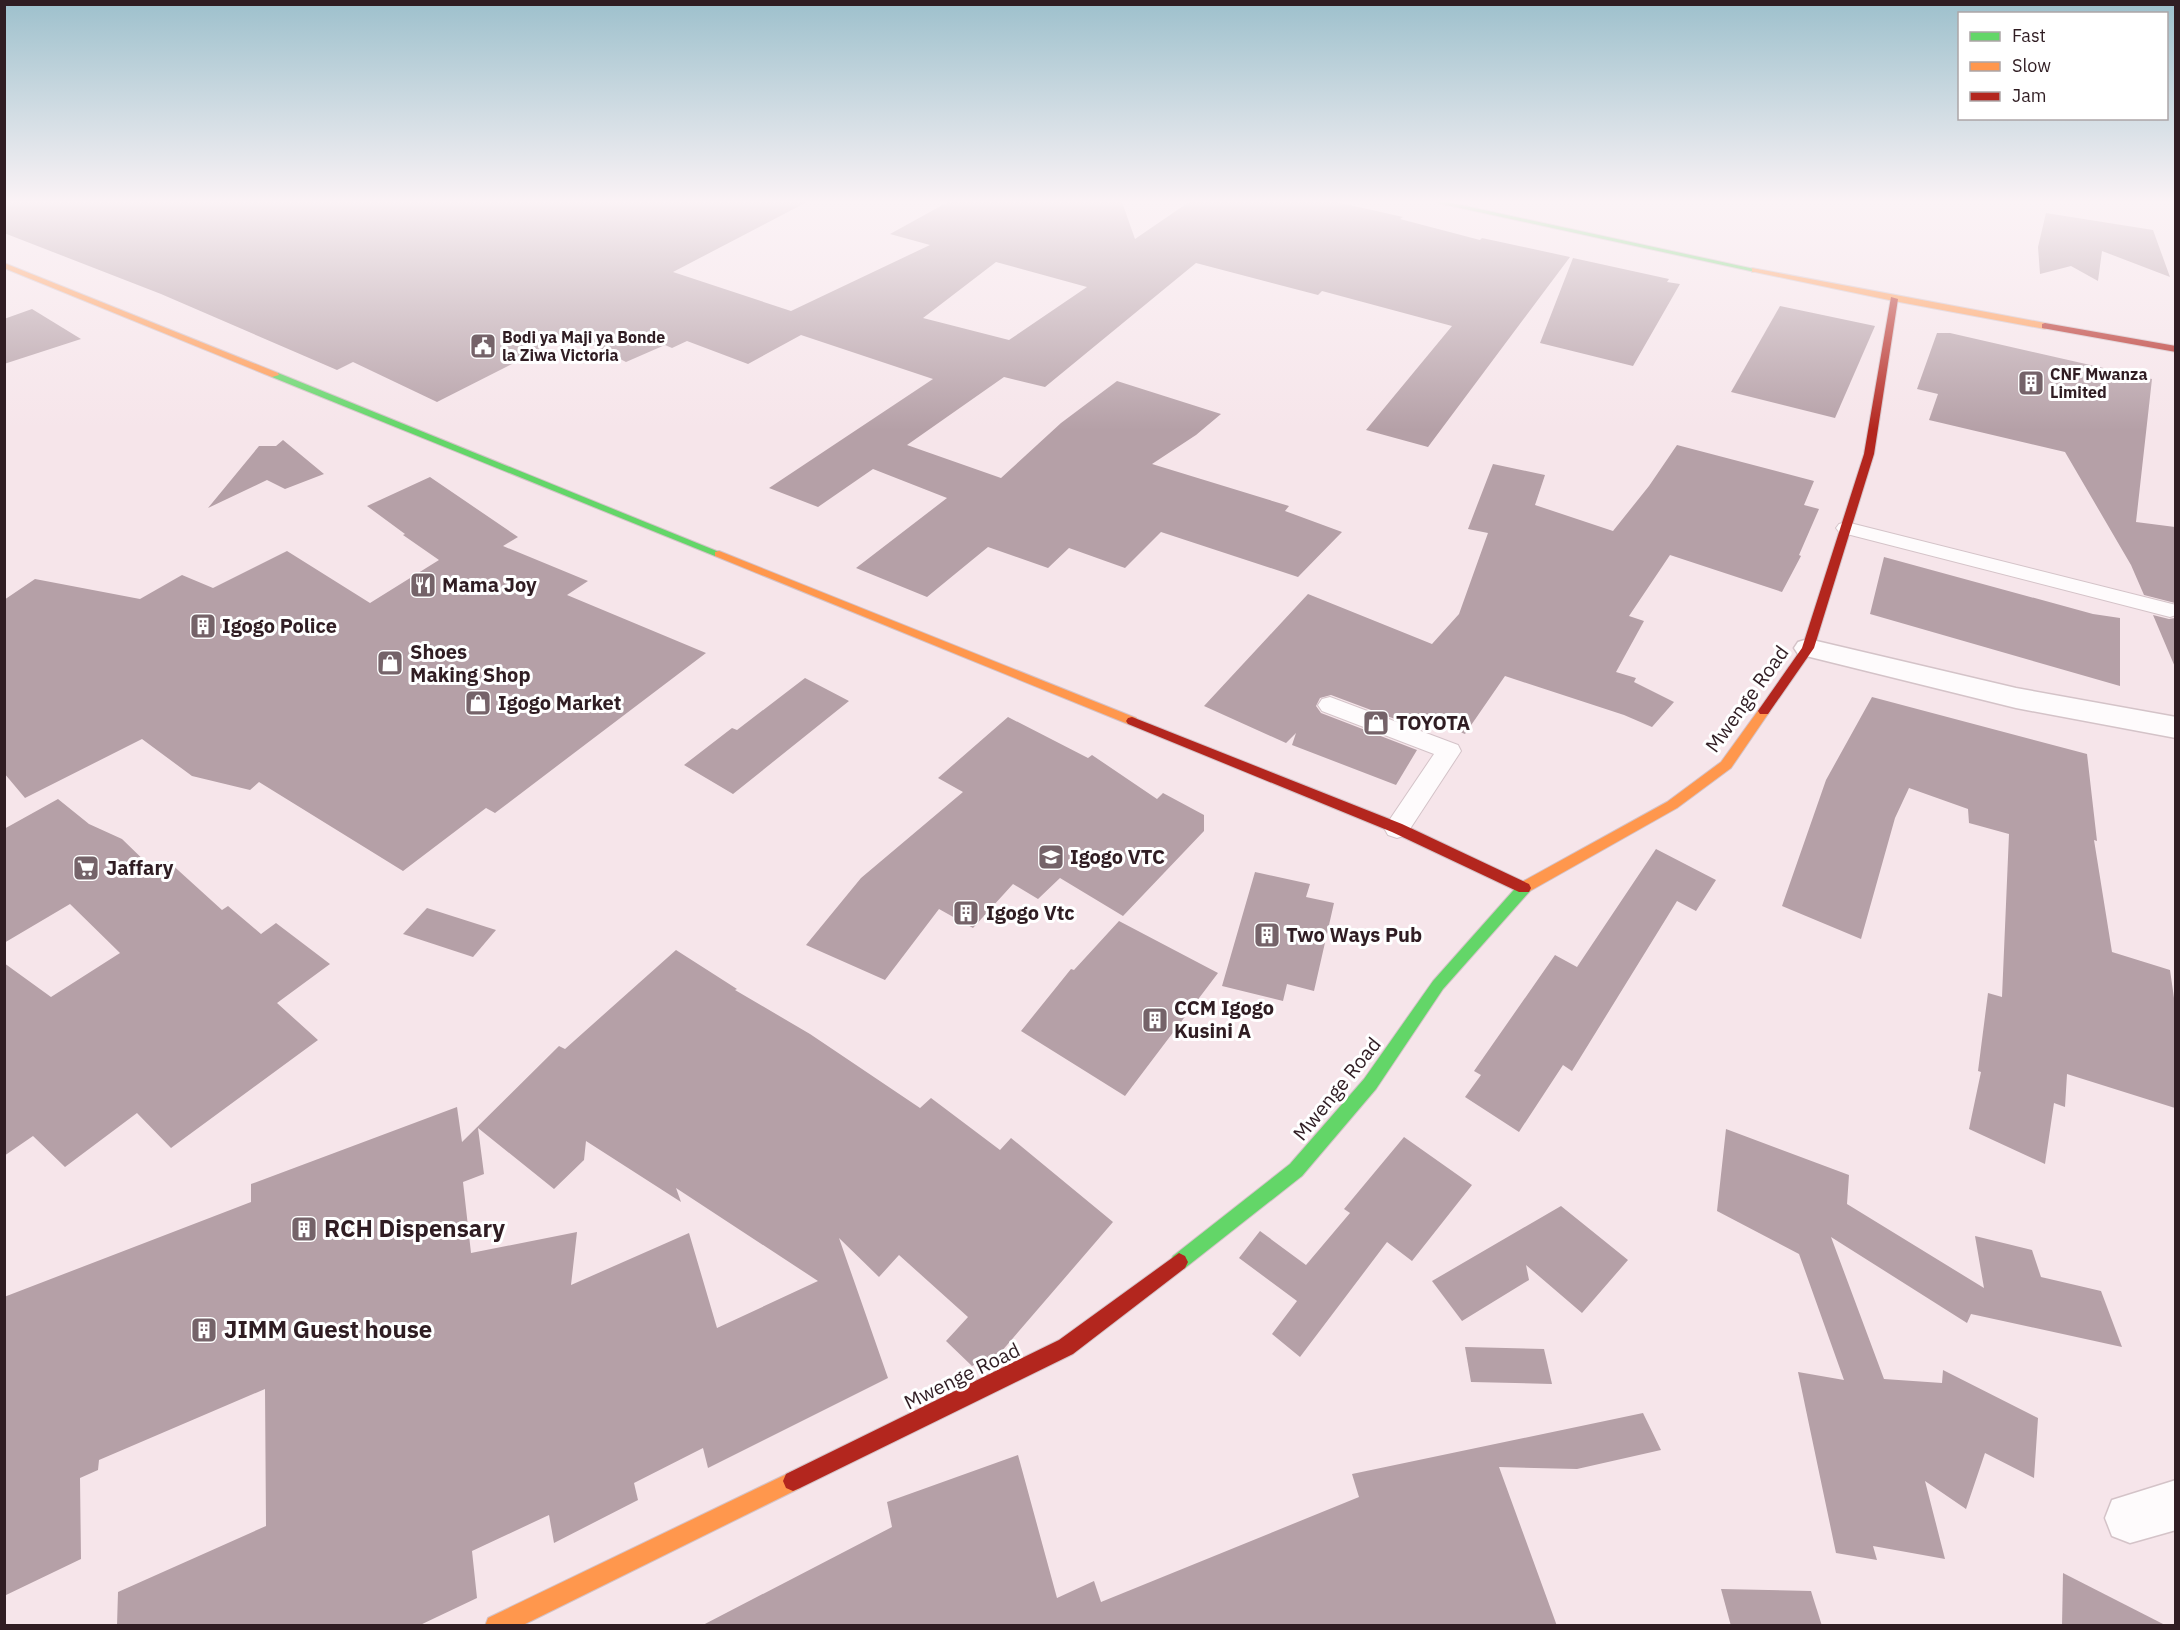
<svg xmlns="http://www.w3.org/2000/svg" width="2180" height="1630" viewBox="0 0 2180 1630" font-family="'IBM Plex Sans',sans-serif">
<rect width="100%" height="100%" fill="#f6e5ea"/>
<g fill="#b5a0a7" fill-rule="evenodd">
<path d="M 4,202 L 807,202 L 673,272 L 791,311 L 930,245 L 890,234 L 948,202 L 1122,202 L 1135,239 L 1189,202 L 1336,202 L 1403,217 L 1400,219 L 1480,240 L 1482,238 L 1570,257 L 1428,447 L 1366,430 L 1452,326 L 1322,291 L 1318,295 L 1196,263 L 1045,387 L 1004,377 L 907,445 L 1001,478 L 1061,423 L 1117,381 L 1221,414 L 1196,435 L 1152,464 L 1289,506 L 1285,511 L 1342,532 L 1298,577 L 1161,532 L 1125,568 L 1069,548 L 1048,568 L 988,547 L 927,597 L 856,568 L 947,498 L 873,469 L 818,507 L 769,488 L 933,379 L 801,335 L 748,364 L 687,341 L 672,348 L 665,345 L 626,362 L 571,334 L 437,402 L 353,362 L 337,370 L 161,294 L 4,233 ZM 996,262 L 1087,287 L 1009,340 L 923,318 Z"/>
<path d="M 2046,213 L 2153,230 L 2170,277 L 2102,251 L 2098,281 L 2071,266 L 2040,274 L 2038,247 Z"/>
<path d="M 1573,258 L 1669,279 L 1667,282 L 1680,284 L 1633,366 L 1540,343 Z"/>
<path d="M 1780,306 L 1875,326 L 1835,418 L 1731,392 Z"/>
<path d="M 32,309 L 81,339 L 4,364 L 4,319 Z"/>
<path d="M 1937,333 L 1950,333 L 2152,379 L 2136,522 L 2175,527 L 2175,603 L 2144,595 L 2131,565 L 2065,452 L 1929,420 L 1938,394 L 1917,389 Z"/>
<path d="M 283,440 L 324,474 L 285,489 L 267,480 L 208,508 L 259,446 L 276,446 Z"/>
<path d="M 1677,445 L 1814,481 L 1804,505 L 1819,509 L 1799,555 L 1801,556 L 1782,592 L 1670,555 L 1629,616 L 1644,621 L 1616,672 L 1636,678 L 1634,682 L 1674,702 L 1652,727 L 1624,715 L 1505,676 L 1465,734 L 1433,721 L 1427,731 L 1331,695 L 1320,698 L 1316,706 L 1321,713 L 1417,750 L 1396,785 L 1292,745 L 1296,733 L 1286,743 L 1204,706 L 1308,594 L 1432,644 L 1459,614 L 1488,533 L 1468,529 L 1493,464 L 1545,475 L 1535,505 L 1613,531 L 1649,486 Z"/>
<path d="M 430,477 L 518,537 L 503,546 L 588,581 L 567,595 L 706,653 L 495,813 L 486,808 L 403,871 L 259,782 L 250,790 L 192,776 L 142,739 L 25,798 L 4,773 L 4,600 L 35,579 L 140,599 L 182,575 L 213,588 L 287,551 L 370,603 L 439,560 L 403,535 L 405,534 L 367,506 Z"/>
<path d="M 1884,557 L 2093,614 L 2120,618 L 2120,686 L 1870,614 Z"/>
<path d="M 2153,615 L 2169,619 L 2175,618 L 2175,667 Z"/>
<path d="M 805,678 L 849,701 L 733,794 L 684,765 L 732,728 L 737,730 Z"/>
<path d="M 1872,697 L 2087,754 L 2097,841 L 2094,840 L 2112,952 L 2170,970 L 2175,1005 L 2175,1108 L 2067,1074 L 2065,1107 L 2054,1103 L 2045,1164 L 1969,1129 L 1981,1072 L 1978,1071 L 1988,993 L 2002,997 L 2009,834 L 1969,823 L 1968,809 L 1909,788 L 1895,818 L 1861,939 L 1782,906 L 1826,780 Z"/>
<path d="M 1008,717 L 1088,758 L 1092,755 L 1157,799 L 1163,793 L 1204,815 L 1204,831 L 1123,916 L 1060,878 L 1038,899 L 1013,884 L 973,928 L 939,909 L 885,980 L 806,945 L 861,878 L 963,792 L 938,778 Z"/>
<path d="M 58,799 L 89,824 L 122,839 L 154,870 L 168,861 L 222,910 L 228,906 L 261,934 L 276,923 L 330,964 L 277,1003 L 318,1040 L 171,1148 L 137,1113 L 65,1167 L 33,1136 L 4,1156 L 4,963 L 51,997 L 120,953 L 70,904 L 4,943 L 4,829 Z"/>
<path d="M 1656,849 L 1716,880 L 1696,911 L 1677,901 L 1572,1071 L 1563,1065 L 1519,1132 L 1465,1097 L 1481,1075 L 1474,1071 L 1555,955 L 1577,967 Z"/>
<path d="M 1255,872 L 1310,884 L 1306,897 L 1334,903 L 1314,991 L 1287,984 L 1283,1001 L 1222,986 Z"/>
<path d="M 427,908 L 496,930 L 473,957 L 403,934 Z"/>
<path d="M 1119,921 L 1218,973 L 1125,1096 L 1021,1031 L 1071,969 L 1074,970 Z"/>
<path d="M 676,950 L 737,989 L 735,990 L 810,1034 L 920,1108 L 931,1098 L 1000,1150 L 1011,1138 L 1113,1222 L 1001,1352 L 972,1366 L 946,1341 L 968,1317 L 899,1255 L 879,1277 L 839,1238 L 888,1378 L 708,1468 L 703,1448 L 634,1483 L 638,1500 L 554,1543 L 549,1515 L 472,1551 L 477,1598 L 418,1626 L 117,1626 L 118,1592 L 266,1526 L 265,1389 L 99,1460 L 98,1470 L 80,1478 L 81,1559 L 4,1596 L 4,1297 L 251,1202 L 251,1184 L 457,1107 L 462,1142 L 559,1046 L 565,1049 ZM 478,1128 L 554,1189 L 584,1160 L 586,1141 L 681,1202 L 676,1188 L 818,1281 L 717,1328 L 689,1233 L 571,1285 L 577,1232 L 471,1253 L 463,1182 L 484,1174 Z"/>
<path d="M 1726,1129 L 1849,1175 L 1847,1204 L 1984,1288 L 1975,1236 L 2032,1250 L 2041,1277 L 2101,1291 L 2122,1347 L 1971,1314 L 1967,1323 L 1831,1237 L 1884,1379 L 1942,1383 L 1943,1370 L 2038,1418 L 2034,1478 L 1985,1453 L 1966,1509 L 1925,1481 L 1945,1559 L 1873,1546 L 1877,1560 L 1836,1553 L 1798,1372 L 1844,1380 L 1799,1254 L 1717,1211 Z"/>
<path d="M 1404,1137 L 1472,1185 L 1412,1261 L 1387,1242 L 1300,1357 L 1272,1334 L 1297,1301 L 1239,1258 L 1260,1231 L 1306,1265 L 1350,1213 L 1344,1209 Z"/>
<path d="M 1561,1206 L 1628,1260 L 1582,1313 L 1526,1265 L 1529,1280 L 1462,1321 L 1432,1281 Z"/>
<path d="M 1465,1347 L 1544,1349 L 1552,1384 L 1471,1382 Z"/>
<path d="M 1643,1413 L 1661,1450 L 1577,1469 L 1499,1467 L 1557,1626 L 701,1626 L 892,1527 L 887,1502 L 1018,1455 L 1057,1598 L 1094,1581 L 1101,1602 L 1359,1497 L 1352,1474 Z"/>
<path d="M 2063,1573 L 2167,1626 L 2062,1626 Z"/>
<path d="M 1721,1589 L 1811,1591 L 1822,1626 L 1731,1626 Z"/>
</g>
<g fill="none" stroke-linecap="round" stroke-linejoin="round">
<defs>
<g id="lane">
<path d="M 1846,522 L 2176,605 L 2176,615 L 2170,617 L 1839,532 L 1836,528 L 1839,524 Z"/>
<path d="M 1330,697 L 1458,745 L 1461,751 L 1406,835 L 1397,838 L 1388,835 L 1384,828 L 1434,754 L 1322,711 L 1318,705 L 1322,699 Z"/>
</g>
<g id="street">
<path d="M 1808,639 L 2016,688 L 2176,717 L 2176,738 L 2016,708 L 1798,654 L 1794,648 L 1798,642 Z"/>
<path d="M 2176,1480 L 2176,1530 L 2130,1543 L 2112,1536 L 2105,1518 L 2112,1500 Z"/>
</g>
<g id="fast">
<path d="M 1433,202 L 1447,202 L 1759,270 L 1755,272 Z"/>
<path d="M 272,373 L 278,373 L 724,554 L 723,556 L 715,556 L 272,377 Z"/>
<path d="M 1525,882 L 1530,883 L 1532,887 L 1530,891 L 1443,989 L 1376,1089 L 1302,1176 L 1185,1268 L 1179,1271 L 1173,1268 L 1170,1262 L 1173,1256 L 1290,1164 L 1364,1079 L 1433,981 L 1520,883 Z"/>
</g>
<g id="slow">
<path d="M 4,263 L 278,373 L 279,375 L 272,377 L 4,268 Z"/>
<path d="M 1752,268 L 2045,323 L 2049,326 L 2045,329 L 1894,301 L 1755,272 L 1752,272 Z"/>
<path d="M 719,551 L 1136,718 L 1138,721 L 1136,724 L 1128,724 L 715,556 L 715,552 Z"/>
<path d="M 1764,707 L 1770,711 L 1731,768 L 1677,808 L 1530,891 L 1520,891 L 1518,887 L 1520,883 L 1667,802 L 1721,762 L 1760,708 Z"/>
<path d="M 793,1471 L 800,1474 L 803,1481 L 800,1488 L 521,1626 L 485,1626 L 488,1618 Z"/>
</g>
<g id="jam">
<path d="M 1891,297 L 1898,299 L 1874,454 L 1814,648 L 1768,714 L 1760,714 L 1758,711 L 1760,708 L 1802,648 L 1864,454 Z"/>
<path d="M 2045,323 L 2176,346 L 2176,352 L 2042,328 L 2042,324 Z"/>
<path d="M 1132,717 L 1402,824 L 1529,884 L 1531,888 L 1529,892 L 1519,892 L 1392,832 L 1128,724 L 1126,721 L 1128,718 Z"/>
<path d="M 1179,1253 L 1185,1256 L 1188,1262 L 1185,1268 L 1073,1354 L 800,1488 L 793,1491 L 786,1488 L 783,1481 L 786,1474 L 1059,1340 Z"/>
</g>
</defs>
<use href="#lane" stroke="#d4c3c8" stroke-width="2"/>
<use href="#street" stroke="#d4c3c8" stroke-width="3"/>
<use href="#fast" stroke="#d4c3c8" stroke-width="2"/>
<use href="#slow" stroke="#d4c3c8" stroke-width="2"/>
<use href="#jam" stroke="#d4c3c8" stroke-width="2"/>
<use href="#lane" fill="#fefbfc" fill-rule="evenodd"/>
<use href="#street" fill="#fefbfc" fill-rule="evenodd"/>
<use href="#fast" fill="#63d668" fill-rule="evenodd"/>
<use href="#slow" fill="#ff974d" fill-rule="evenodd"/>
<use href="#jam" fill="#b3261e" fill-rule="evenodd"/>
</g>
<linearGradient id="sky" x2="0" y2="1"><stop stop-color="#9dc0cc"/><stop offset="0.47" stop-color="#fbf3f6"/><stop offset="1" stop-color="#fbf3f6" stop-opacity="0"/></linearGradient>
<rect width="2180" height="430" fill="url(#sky)"/>
<defs>
<symbol id="civic-square" viewBox="-11 -11 22 22"><rect x="-9" y="-9" width="18" height="18" rx="4" fill="#756369" stroke="#fff"/><path d="M-.6-6.5H3V-4.5H.6V-3L4-1V1h2V6H-6V1h2V-1L-.6-3ZM-1.2 2.5V6h2.4V2.5Z" fill="#fff"/></symbol>
<symbol id="building-square" viewBox="-11 -11 22 22"><rect x="-9" y="-9" width="18" height="18" rx="4" fill="#756369" stroke="#fff"/><path d="M-4-6H4V6H1V3H-1V6H-4ZM-2.5-4.3h1.7v1.8h-1.7ZM.8-4.3h1.7v1.8H.8ZM-2.5-1h1.7V.8h-1.7ZM.8-1h1.7V.8H.8Z" fill="#fff"/></symbol>
<symbol id="restaurant-square" viewBox="-11 -11 22 22"><rect x="-9" y="-9" width="18" height="18" rx="4" fill="#756369" stroke="#fff"/><path d="M-5-6h1v4h1v-4h1v4h1v-4h1v5L-1.5 .5V6h-2V.5L-5-1ZM5-6V6H3V1.5H1.5Q1.5-4 5-6Z" fill="#fff"/></symbol>
<symbol id="shop-square" viewBox="-11 -11 22 22"><rect x="-9" y="-9" width="18" height="18" rx="4" fill="#756369" stroke="#fff"/><path d="M-5-2.5h2.3a2.7 3.5 0 0 1 5.4 0H5L5.5 6h-11ZM-1.5-2.5h3a1.5 2.3 0 0 0-3 0Z" fill="#fff"/></symbol>
<symbol id="university-square" viewBox="-11 -11 22 22"><rect x="-9" y="-9" width="18" height="18" rx="4" fill="#756369" stroke="#fff"/><path d="M0-5L7-2L0 1L-7-2ZM-4 1L0 2.5L4 1V4Q0 6-4 4Z" fill="#fff"/></symbol>
<symbol id="supermarket-square" viewBox="-11 -11 22 22"><rect x="-9" y="-9" width="18" height="18" rx="4" fill="#756369" stroke="#fff"/><path d="M-6-5.5h2.5l.6 2H6L4.5 2H-2.5L-4.4-4H-6ZM-1.5 3.2a1.3 1.3 0 1 0 .1 0ZM3 3.2a1.3 1.3 0 1 0 .1 0Z" fill="#fff"/></symbol>
</defs>
<g fill-rule="evenodd">
<use href="#civic-square" x="468" y="331" width="30" height="30"/>
<use href="#building-square" x="2016" y="368" width="30" height="30"/>
<use href="#restaurant-square" x="408" y="570" width="30" height="30"/>
<use href="#building-square" x="188" y="611" width="30" height="30"/>
<use href="#shop-square" x="375" y="648" width="30" height="30"/>
<use href="#shop-square" x="463" y="688" width="30" height="30"/>
<use href="#shop-square" x="1361" y="708" width="30" height="30"/>
<use href="#university-square" x="1036" y="842" width="30" height="30"/>
<use href="#supermarket-square" x="71" y="853" width="30" height="30"/>
<use href="#building-square" x="951" y="898" width="30" height="30"/>
<use href="#building-square" x="1252" y="920" width="30" height="30"/>
<use href="#building-square" x="1140" y="1005" width="30" height="30"/>
<use href="#building-square" x="289" y="1214" width="30" height="30"/>
<use href="#building-square" x="189" y="1315" width="30" height="30"/>
</g>
<g text-anchor="middle" stroke-width="6" stroke-linejoin="round" paint-order="stroke">
<g font-size="16" font-weight="bold" fill="#301d23" stroke="#fff" text-anchor="start">
<text x="502" y="343">Bodi ya Maji ya Bonde<tspan x="502" dy="18">la Ziwa Victoria</tspan></text>
<text x="2050" y="380">CNF Mwanza<tspan x="2050" dy="18">Limited</tspan></text>
</g>
<g font-size="20" font-weight="bold" fill="#301d23" stroke="#fff" text-anchor="start">
<text x="442" y="592">Mama Joy</text>
<text x="222" y="633">Igogo Police</text>
<text x="410" y="659">Shoes<tspan x="410" dy="23">Making Shop</tspan></text>
<text x="498" y="710">Igogo Market</text>
<text x="1396" y="730">TOYOTA</text>
<text x="1070" y="864">Igogo VTC</text>
<text x="106" y="875">Jaffary</text>
<text x="986" y="920">Igogo Vtc</text>
<text x="1286" y="942">Two Ways Pub</text>
<text x="1174" y="1015">CCM Igogo<tspan x="1174" dy="23">Kusini A</tspan></text>
</g>
<g font-size="20" fill="#301d23" stroke="#fff">
<text transform="translate(1747 699) rotate(-54)" y="7">Mwenge Road</text>
<text transform="translate(1337 1089) rotate(-51)" y="7">Mwenge Road</text>
<text transform="translate(962 1376) rotate(-26)" y="7">Mwenge Road</text>
</g>
<g font-size="24" font-weight="bold" fill="#301d23" stroke="#fff" text-anchor="start">
<text x="324" y="1237">RCH Dispensary</text>
<text x="224" y="1338">JIMM Guest house</text>
</g>
</g>
<rect width="2180" height="1630" fill="none" stroke="#301d23" stroke-width="12"/>
<rect x="1958" y="12" width="210" height="108" fill="#ffffff" stroke="#aca5a7" stroke-width="1.5"/>
<rect x="1970" y="32" width="30" height="9" fill="#63d668" stroke="#aca5a7" stroke-width="1.5"/>
<text x="2012" y="42" font-size="18" fill="#301d23">Fast</text>
<rect x="1970" y="62" width="30" height="9" fill="#ff974d" stroke="#aca5a7" stroke-width="1.5"/>
<text x="2012" y="72" font-size="18" fill="#301d23">Slow</text>
<rect x="1970" y="92" width="30" height="9" fill="#b3261e" stroke="#aca5a7" stroke-width="1.5"/>
<text x="2012" y="102" font-size="18" fill="#301d23">Jam</text>
</svg>
